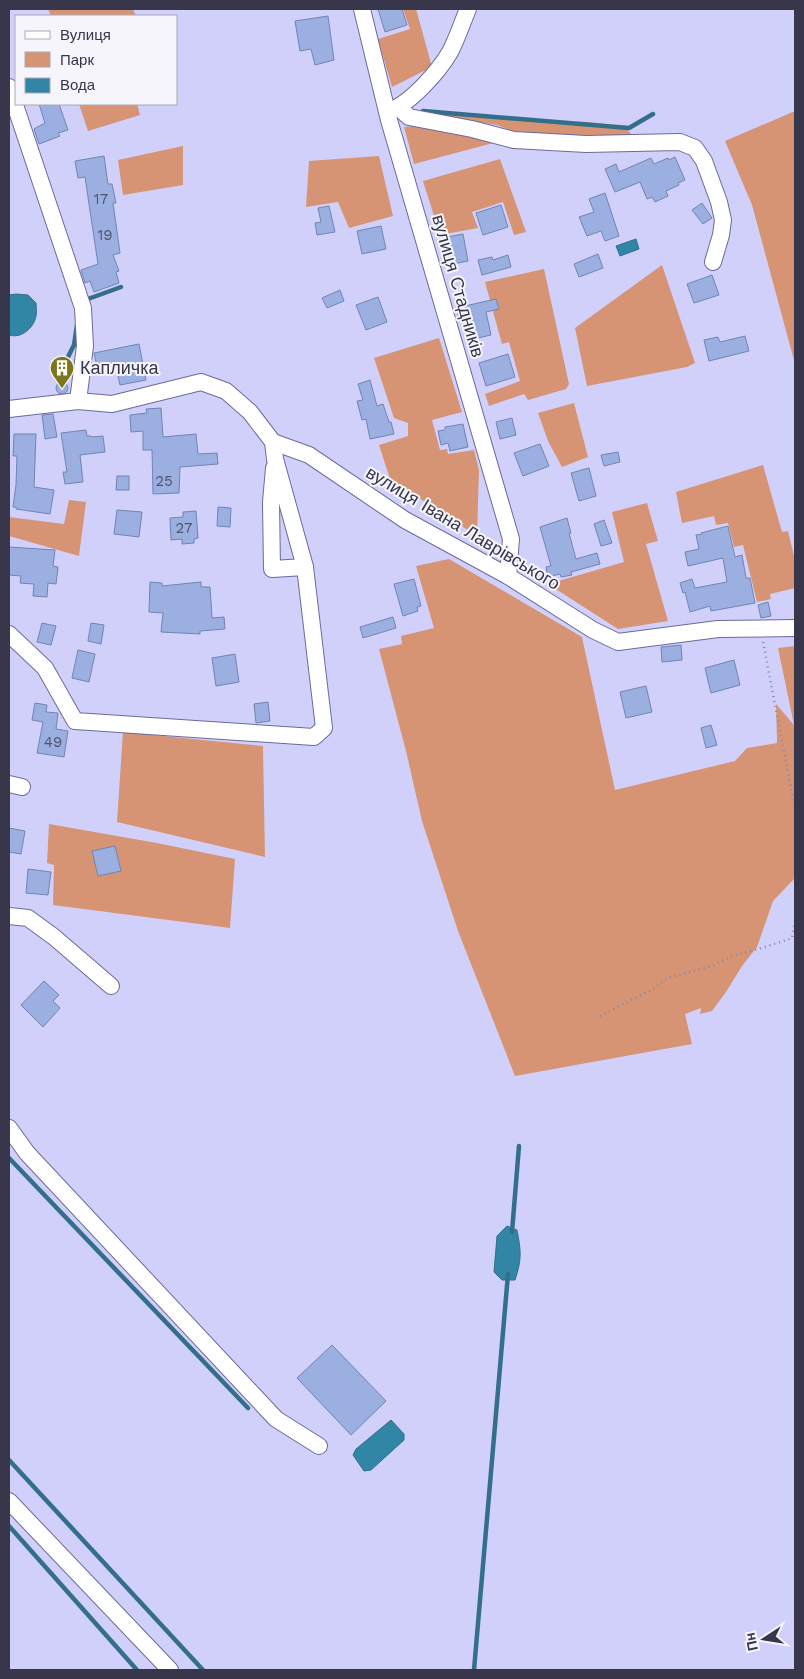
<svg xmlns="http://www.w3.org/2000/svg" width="804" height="1679" font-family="'Work Sans',sans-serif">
<rect width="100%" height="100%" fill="#d1d0fb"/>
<g fill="#d79474">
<path d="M48,9H133L136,16H51Z"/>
<path d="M403,9H416L432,67L392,87L378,39L410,29Z"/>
<path d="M79,104H137L140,115L88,131Z"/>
<path d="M795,111V364L752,205L725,141Z"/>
<path d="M426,113L576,122C593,121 608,126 624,126L631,134L618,140L512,131L497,125L478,122L439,124Z"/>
<path d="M415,126L465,133L497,142L414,164L404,127Z"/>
<path d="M183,146V185L123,195L118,160Z"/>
<path d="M379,156L393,216L349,228L338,202L306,207L309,161Z"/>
<path d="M500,159L526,232L514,235L503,202L472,212L478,228L440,235L423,181Z"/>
<path d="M662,265L695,363L687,367L587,386L575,328Z"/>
<path d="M544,269L569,384L566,389L528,400L524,394L489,406L485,394L520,381L509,342L502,344L485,282Z"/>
<path d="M439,338L462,412L432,420L440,450L447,449L448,454L474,450L479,470L477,536L390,479L379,445L408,436V423L394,418L374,358Z"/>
<path d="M574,403L588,457L562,467L548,441L538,413Z"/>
<path d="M763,465L782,532L788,531L795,560V588L770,594L771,599L757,602L743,545L734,547L728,523L716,525L714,516L682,523L676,492Z"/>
<path d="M69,500L86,502L79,556L9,536V517L64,524Z"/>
<path d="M647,503L658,541L646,544L668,621L618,629L548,584L624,562L612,512Z"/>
<path d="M449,559L582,637L615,790L735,761L747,748L777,743L776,704L794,725L778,648L795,646V889L794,879L773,901L757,947L742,966L726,992L712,1011L700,1014L701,1008L685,1014L692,1044L515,1076L458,931L422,821L406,751L379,649L402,644L401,636L434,628L416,566Z"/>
<path d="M123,732L263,746L265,857L117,822Z"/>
<path d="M49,824L157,843L235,859L230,928L53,905L54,865L47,863Z"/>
</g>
<g fill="#3186a5" stroke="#336e8a">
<path d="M636,239L639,249L620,256L616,246Z"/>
<path d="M16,294L28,295L36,303C36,307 37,312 36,316C34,328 21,339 9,335V295Z"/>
<path d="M507,1226L517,1230C521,1251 522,1259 515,1280H502L494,1272L497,1236Z"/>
<path d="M391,1420L404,1434V1440L371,1470L364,1471L353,1455L356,1449Z"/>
</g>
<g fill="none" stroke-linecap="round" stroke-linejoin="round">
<g stroke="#336e8a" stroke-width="4.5">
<path d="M423,111L629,128L653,114"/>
<path d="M88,299L121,287"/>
<path d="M66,361L74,345L77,325"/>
<path d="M9,1158L248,1408"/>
<path d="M512,1232L519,1146"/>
<path d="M9,1460L203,1670"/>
<path d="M9,1526L137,1670"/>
<path d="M474,1670L508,1274"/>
</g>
</g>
<g fill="#9bb0e0" stroke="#7084b3">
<path d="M378,9H402L407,25L385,32Z"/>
<path d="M328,16L334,60L315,65L311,49L300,51L295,21Z"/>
<path d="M39,104H59L68,130L58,133L60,136L39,144L34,129L45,123Z"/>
<path d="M104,156L108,184H112L116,203H113L120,253L113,255L119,271L116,272L119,283L94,292L90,281L85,283L81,270L98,264L85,177L78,178L75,161Z"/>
<path d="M675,157L685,180L678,183L679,185L666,191L668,196L655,202L652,197L647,199L640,182L615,192L605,169L616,164L619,172L651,158L654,164L668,158L669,160Z"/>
<path d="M605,193L619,236L605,241L601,231L587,236L579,217L594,212L589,199Z"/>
<path d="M702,203L712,218L703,224L692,210Z"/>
<path d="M501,205L508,227L483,235L476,213Z"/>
<path d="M329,206L335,232L317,235L315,223L321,222L318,208Z"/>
<path d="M381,226L386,249L362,254L357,231Z"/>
<path d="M463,234L468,261L448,265L442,238Z"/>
<path d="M598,254L603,268L579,277L574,264Z"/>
<path d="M508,255L511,267L482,275L478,260L492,257L493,260Z"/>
<path d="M712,275L719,295L694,303L687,284Z"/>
<path d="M340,290L344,301L327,308L322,298Z"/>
<path d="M378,297L387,322L366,330L356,305Z"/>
<path d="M496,299L499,309L486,312L491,335L474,339L469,316L459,319L456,308Z"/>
<path d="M745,336L749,351L709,361L704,340L718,337L720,342Z"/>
<path d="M139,344L146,380L120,385L115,362L97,367L94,353Z"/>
<path d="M508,354L515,377L486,386L479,363Z"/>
<path d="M370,380L377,406L383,404L389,422H391L394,434L370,439L366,419L362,420L357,401L363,400L358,384Z"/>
<circle cx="62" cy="388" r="6"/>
<path d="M161,408L163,437L196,434L198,454L217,453L218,464L180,467L179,493L153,494L152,450H143V431L131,432L130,415L147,413L146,409Z"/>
<path d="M53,414L57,437L45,439L42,415Z"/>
<path d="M512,418L516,435L500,439L496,422Z"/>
<path d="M463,424L468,447L450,451L448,443L441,445L438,431L445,430V427Z"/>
<path d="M86,430L87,436H91L92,437L103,436L105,452L80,455L83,482L65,484L63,472H67L61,433Z"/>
<path d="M14,434H36L34,487L54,490L50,514L16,509V507H13L16,485L17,456H13Z"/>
<path d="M540,444L549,466L523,476L514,453Z"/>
<path d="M618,452L620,462L604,466L601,455Z"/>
<path d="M589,468L596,496L579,501L571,473Z"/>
<path d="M117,476H129V490H116Z"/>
<path d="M218,507L231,508L230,527L217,526Z"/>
<path d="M117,510L142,512L139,537L114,534Z"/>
<path d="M196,511L198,538L194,539V543L182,544V539L171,540L170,518L183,517V512Z"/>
<path d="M567,518L571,533H569L576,559L597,553L600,564L571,572L572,575L561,577L560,574L548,577L546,567L551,566L540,527Z"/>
<path d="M604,520L612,543L601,546L594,524Z"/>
<path d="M728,526L735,557L742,555L746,578H750L755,603L711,611L710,606L690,612L685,592L683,593L680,583L692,579L695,588L727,582L723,558L688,566L685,552L699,549L696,535L702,534L701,533Z"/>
<path d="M9,547L55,550L53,566L58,567L56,584L48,583L47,597L33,596L34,584L20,583L21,576L9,575Z"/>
<path d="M414,579L421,606L417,607L418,611L403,616L394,584Z"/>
<path d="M150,582L162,583V586L201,582V587H210L212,618L224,617L225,629L200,631V634L161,632L163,613L149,612Z"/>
<path d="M768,602L771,616L761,618L758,605Z"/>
<path d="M393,617L396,628L363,638L360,627Z"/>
<path d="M42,623L56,626L51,645L37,642Z"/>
<path d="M91,623L104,625L101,644L88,641Z"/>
<path d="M681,645L682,660L662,662L661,647Z"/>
<path d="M78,650L95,654L89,682L72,678Z"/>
<path d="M235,654L239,682L216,686L212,658Z"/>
<path d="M734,660L740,685L711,693L705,668Z"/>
<path d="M646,686L652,712L626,718L620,692Z"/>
<path d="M268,702L270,721L256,723L254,704Z"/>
<path d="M35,703L47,705L46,712L58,713L56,729L68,731L64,757L37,753L43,722L32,720Z"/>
<path d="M711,725L717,745L706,748L701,728Z"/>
<path d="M9,828L25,831L21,854L9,852Z"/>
<path d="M115,846L121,871L98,876L92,851Z"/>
<path d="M28,869L51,872L48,895L26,893Z"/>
<path d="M44,981L59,995L53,1001L60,1008L43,1027L21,1005Z"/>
<path d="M332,1345L386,1401L351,1435L297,1378Z"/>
</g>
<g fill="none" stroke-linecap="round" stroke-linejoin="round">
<defs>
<g id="minor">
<path d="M362,9L389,120L511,539L508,576"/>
<path d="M9,87L83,308L85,346L78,401"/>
<path d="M399,108L409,117L472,129L514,140L586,144L680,142L695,148L704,161L719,202L723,220L721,235L713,262"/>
<path d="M389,111C410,104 439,71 450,52C457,39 462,23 468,9"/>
<path d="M9,409L78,401L112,404L201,382L226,391L250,412L273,442L309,455L405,520L508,576L593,630L618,642L718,629L795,628"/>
<path d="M274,468L271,502L272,569L305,567"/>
<path d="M9,634L45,668L75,721L314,737L324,728L305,567L275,459L273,442"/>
<path d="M9,784L22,787"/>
<path d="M9,916L28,918L54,937L111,986"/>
<path d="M9,1128L27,1153L276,1419L319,1446"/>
<path d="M9,1501L170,1670"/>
</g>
</defs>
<use href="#minor" stroke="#6c6a9a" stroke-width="18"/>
<g stroke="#8685a5" stroke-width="2.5" stroke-dasharray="1 4" stroke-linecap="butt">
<path d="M763,642L795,809"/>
<path d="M600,1016L653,989L668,978L712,966L732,956L765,947L792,938L795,921"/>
</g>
<use href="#minor" stroke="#fff" stroke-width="16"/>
</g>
<defs>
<symbol id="building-pin" viewBox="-11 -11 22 30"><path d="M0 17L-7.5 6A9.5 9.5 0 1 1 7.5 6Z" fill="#7c771c" stroke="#f5f5fb"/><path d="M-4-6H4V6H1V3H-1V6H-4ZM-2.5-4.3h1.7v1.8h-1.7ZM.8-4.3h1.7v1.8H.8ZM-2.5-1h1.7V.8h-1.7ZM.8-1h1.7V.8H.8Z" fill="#fff"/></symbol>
</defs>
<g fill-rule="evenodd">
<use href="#building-pin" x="48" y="354" width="28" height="38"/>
</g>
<g text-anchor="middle" stroke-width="4" stroke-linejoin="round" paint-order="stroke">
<g font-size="15" fill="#505470">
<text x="101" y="204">17</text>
<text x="105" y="240">19</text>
<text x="164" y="486">25</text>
<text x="184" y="533">27</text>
<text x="53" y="747">49</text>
</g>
<g font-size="18" fill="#37364b" stroke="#f5f5fb">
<text transform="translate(458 286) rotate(74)" y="6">вулиця Стадників</text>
<text transform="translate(463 528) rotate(31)" y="6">вулиця Івана Лаврівського</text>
</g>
<g font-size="18" fill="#37364b" stroke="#f5f5fb" text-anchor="start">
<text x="80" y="374">Капличка</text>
</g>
</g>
<rect width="804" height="1679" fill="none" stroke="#37364b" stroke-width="20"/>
<rect x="15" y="15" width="162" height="90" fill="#f5f5fb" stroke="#a9a9b5"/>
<rect x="25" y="31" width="25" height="8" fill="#ffffff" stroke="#a9a9b5"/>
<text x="60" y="40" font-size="15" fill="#37364b">Вулиця</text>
<rect x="25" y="52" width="25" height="15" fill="#d79474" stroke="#a9a9b5"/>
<text x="60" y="65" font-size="15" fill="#37364b">Парк</text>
<rect x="25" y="78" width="25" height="15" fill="#3186a5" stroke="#a9a9b5"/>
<text x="60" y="90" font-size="15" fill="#37364b">Вода</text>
<g transform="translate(764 1639) rotate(258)" stroke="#f5f5fb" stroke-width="4" paint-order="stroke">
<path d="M0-4L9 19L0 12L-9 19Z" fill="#37364b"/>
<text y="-8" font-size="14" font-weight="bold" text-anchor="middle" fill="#37364b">Пн</text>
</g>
</svg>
